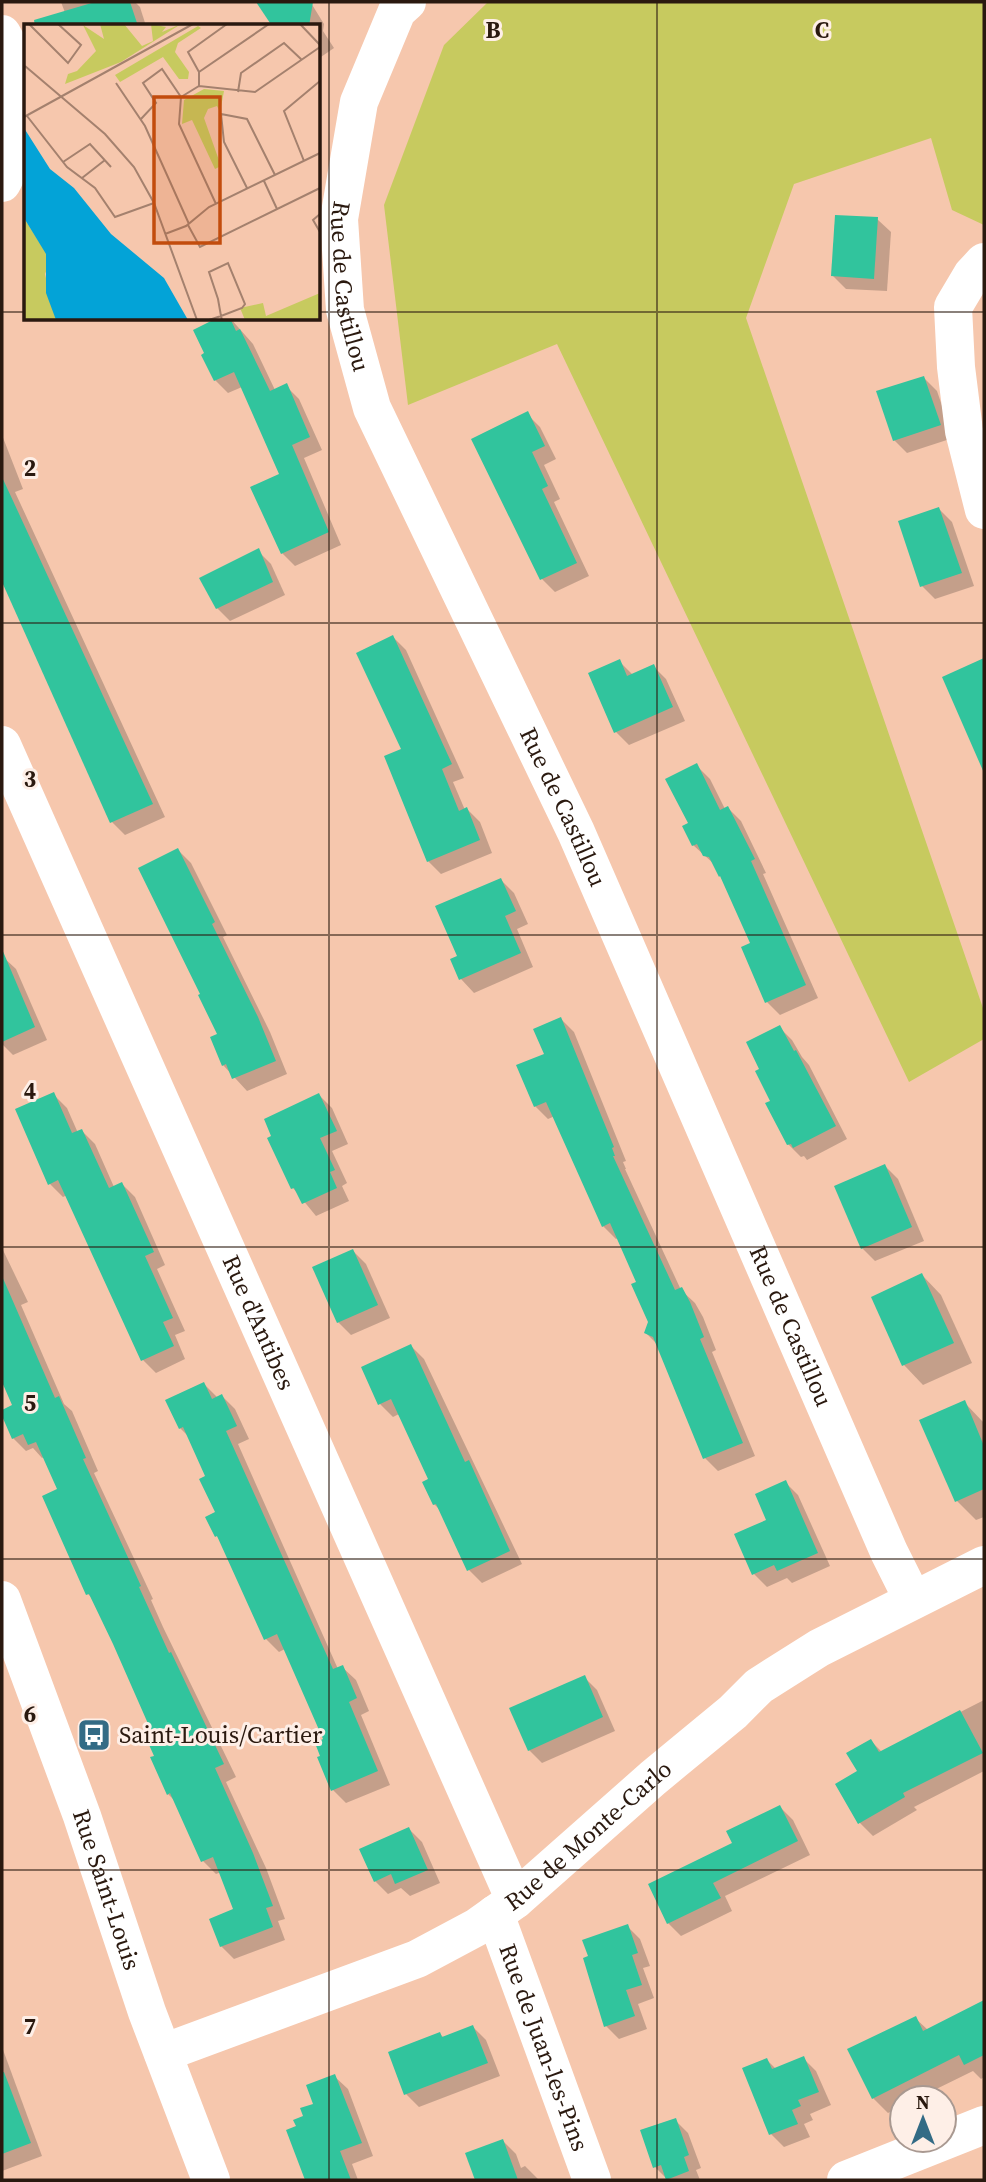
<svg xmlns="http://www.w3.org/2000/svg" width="986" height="2182" font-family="'Source Serif 4',serif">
<rect width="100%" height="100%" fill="#f6c7ad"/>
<path fill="#c7ca5f" d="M488,2H984V225L952,210L931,138L794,184L746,318L984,1011V1039L909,1082L557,344L408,405L384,205L444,45Z"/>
<g fill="#0003">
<path d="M61,2H135L140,7L146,26H70Z"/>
<path d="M258,2H313L311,3L324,24L323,31L334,48L318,59V26H274Z"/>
<path d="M877,219L891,232L887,291L846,289L833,276Z"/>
<path d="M221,318H230L253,344L275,390L286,386L299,399L322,450L304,458L341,545L295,566L282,553L281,474L242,387L228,393L215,380Z"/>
<path d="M924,378L937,391L953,438L907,453L894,440Z"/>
<path d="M527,414L540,427L556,459L544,465L560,499L554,502L589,576L555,592L542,579Z"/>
<path d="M2,435L23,489L15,492L165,817L125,835L112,822L2,580Z"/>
<path d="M939,509L952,522L974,586L935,599L922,586Z"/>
<path d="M258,551L271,564L285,595L230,621L217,608Z"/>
<path d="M393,637L406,650L464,778L453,782L465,810L467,809L480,822L492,853L441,874L428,861L404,750Z"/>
<path d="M619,661L633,675L653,666L666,679L685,721L629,745L616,732Z"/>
<path d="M697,766L710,779L725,809L728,808L741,821L766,873L763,874L818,998L780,1015L767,1002L753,944L724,880L714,864L693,845L684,827L690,824Z"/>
<path d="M178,850L191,863L227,935L223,937L270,1032L287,1074L247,1091L223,1065L220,1035L203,994Z"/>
<path d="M501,880L514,893L528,924L517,929L533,967L474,993L461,979L452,960L459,957Z"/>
<path d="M2,956L16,969L47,1040L13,1055L2,1044Z"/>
<path d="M561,1019L574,1032L626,1161L623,1162L626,1169H625L681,1290L695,1303L703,1317L716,1350L712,1352L755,1456L718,1471L705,1458L658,1345L646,1333L649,1322L638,1283L618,1238L616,1239L603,1226L555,1116L548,1119L535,1106L546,1055Z"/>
<path d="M779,1027L792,1040L802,1057L809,1065L847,1139L807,1160L804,1156L801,1157L788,1144L762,1070Z"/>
<path d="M54,1095L67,1108L78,1133L82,1131L95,1144L114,1187L122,1184L135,1197L165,1265L157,1269L185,1331L175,1335L185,1359L156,1373L143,1360L67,1195L63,1197L50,1184Z"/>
<path d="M319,1095L332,1108L348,1144L332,1151L347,1183L342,1186L349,1201L316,1216L293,1188Z"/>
<path d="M885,1166L898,1179L924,1241L875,1261L862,1248Z"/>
<path d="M2,1248L28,1302L21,1305L64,1404L72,1411L98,1471L94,1473L153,1599L151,1600L163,1627L236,1777L226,1782L266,1868L285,1919L278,1921L285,1940L234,1959L221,1946L236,1910L221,1872L216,1874L203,1861L175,1801L168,1794L156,1757L155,1736L95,1601L88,1594L59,1490L44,1457L42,1458L33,1448L26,1451L13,1438L2,1412L14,1406L2,1378Z"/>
<path d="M353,1251L366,1264L390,1318L351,1335L338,1322Z"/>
<path d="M922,1275L941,1295L972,1363L923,1385L904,1365L873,1298Z"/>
<path d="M411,1346L424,1359L522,1564L482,1583L469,1570L442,1512L434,1504L430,1480L399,1414L393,1417L380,1404Z"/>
<path d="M204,1384L218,1398L222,1396L235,1409L249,1439L238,1444L338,1669L342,1667L356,1680L369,1711L361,1715L390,1785L346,1803L333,1790L322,1757L325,1740L285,1649L279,1652L266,1639L220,1540L217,1536V1513L208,1477L190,1438L180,1428Z"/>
<path d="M964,1402L984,1423V1517L976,1520L957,1501Z"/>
<path d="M785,1482L798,1495L830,1566L792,1583L787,1578L767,1587L754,1574L769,1521Z"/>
<path d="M584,1677L597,1690L615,1731L542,1763L529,1750Z"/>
<path d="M984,1700V1771L914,1807L917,1810L873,1836L860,1823V1772L871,1741L882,1752Z"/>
<path d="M780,1807L793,1820L810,1855L725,1896L732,1911L681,1936L668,1923L734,1844Z"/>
<path d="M409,1829L422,1842L440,1883L410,1896L401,1888L388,1894L375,1881Z"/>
<path d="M627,1926L640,1939L650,1966L643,1968L654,1998L638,2004L647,2029L619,2039L606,2026L585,1959Z"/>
<path d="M984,2002V2077L981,2079L973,2071L918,2098H902V2106L888,2113L873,2098L915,2018L928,2030Z"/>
<path d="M473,2027L486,2040L500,2076L419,2107L406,2094L440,2034L444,2038Z"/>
<path d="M2,2047L42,2156L2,2171Z"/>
<path d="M803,2058L816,2071L831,2105L810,2114L813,2120L804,2124L810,2137L784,2147L771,2134L744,2069L767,2060L776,2069Z"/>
<path d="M334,2076L348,2089L373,2156L352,2164L358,2180H307L288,2131L298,2127Z"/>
<path d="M675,2120L688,2133L701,2168L696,2170L700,2180H668L655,2167Z"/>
<path d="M503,2141L516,2154L521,2168L525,2166L539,2180H477L467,2154Z"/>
</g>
<g fill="#31c49d">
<path d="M95,2H130L138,26H35L34,20Z"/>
<path d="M256,2H313L309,26H272Z"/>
<path d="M835,215L878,217L874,279L831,276Z"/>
<path d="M217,318H230L236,331L240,329L270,391L287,383L310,437L292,445L329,532L281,554L250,487L279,474L234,372L214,381L201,355L204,353L193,330Z"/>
<path d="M924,376L941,425L893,441L876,391Z"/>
<path d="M528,411L545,446L532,452L548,486L542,489L577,563L540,580L471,439Z"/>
<path d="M2,477L153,804L110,823L2,582Z"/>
<path d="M939,507L962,573L920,587L898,521Z"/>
<path d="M259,548L273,582L216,609L199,578Z"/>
<path d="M393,635L452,764L442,769L459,811L467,807L480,840L427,862L384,756L401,749L356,653Z"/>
<path d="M984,658V773L942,677Z"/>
<path d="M620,659L627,676L654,664L673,707L614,733L588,673Z"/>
<path d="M697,763L720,810L728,806L755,859L751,861L806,985L765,1003L741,947L750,943L720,876L719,877L709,857L703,856L697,844L692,846L682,826L688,823L665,779Z"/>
<path d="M178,848L215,922L212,924L258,1017L276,1061L232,1079L226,1064L222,1066L210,1037L217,1034L198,995L200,994L138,868Z"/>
<path d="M501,878L516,911L505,916L521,953L459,980L450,959L457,956L435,906Z"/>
<path d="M2,949L35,1027L2,1042Z"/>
<path d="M561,1017L614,1147L612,1148L615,1156H613L675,1290L682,1287L690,1302L704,1337L700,1339L743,1443L703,1459L653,1337L644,1333L648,1322L631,1284L636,1282L610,1223L602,1227L546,1102L534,1107L516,1065L544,1054L533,1029Z"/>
<path d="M780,1025L794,1051L796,1050L836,1126L793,1148L791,1144L787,1145L765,1103L770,1101L755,1071L759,1069L746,1042Z"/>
<path d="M54,1092L72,1133L82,1129L109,1188L122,1182L154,1252L145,1256L173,1318L163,1322L174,1346L141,1361L58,1180L48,1185L15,1109Z"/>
<path d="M319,1093L337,1131L320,1138L335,1170L330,1172L337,1188L302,1204L294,1188L291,1189L267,1138L271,1136L264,1119Z"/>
<path d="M885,1164L912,1227L861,1249L834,1186Z"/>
<path d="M353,1249L378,1305L337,1323L312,1267Z"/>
<path d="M922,1273L954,1343L902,1366L871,1297Z"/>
<path d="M2,1276L55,1398L59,1396L86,1458L83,1459L141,1586L139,1587L169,1653L171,1652L224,1764L215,1768L253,1853L273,1906L266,1908L273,1927L220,1947L209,1919L233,1909L213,1857L201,1862L170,1793L167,1795L150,1757L154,1756L146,1738L153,1735L113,1644L89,1594L86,1595L42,1496L57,1489L36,1442L28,1445L23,1434L12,1439L2,1416V1410L12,1405L2,1382Z"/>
<path d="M411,1344L465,1462L469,1460L510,1551L467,1571L436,1504L433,1505L422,1482L428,1479L391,1399L378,1405L361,1367Z"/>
<path d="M204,1382L212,1399L222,1394L237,1426L226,1431L333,1669L343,1665L357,1698L349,1702L378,1771L331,1791L317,1757L320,1756L315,1743L323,1739L277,1634L264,1640L217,1536L215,1537L205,1517L215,1512L199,1479L205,1476L183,1427L179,1429L165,1400Z"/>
<path d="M965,1400L984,1446V1489L955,1502L919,1420Z"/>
<path d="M786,1480L818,1553L777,1571L774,1565L752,1575L734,1534L766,1520L755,1494Z"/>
<path d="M585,1675L603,1717L528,1751L509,1708Z"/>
<path d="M960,1710L983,1753L903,1793L905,1797L858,1824L835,1784L857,1771L846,1753L871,1739L879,1752Z"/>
<path d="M780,1805L798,1841L713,1883L721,1898L667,1924L648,1884L732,1843L726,1831Z"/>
<path d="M409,1827L428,1870L395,1884L391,1874L374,1882L359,1849Z"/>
<path d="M628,1924L638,1953L632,1955L642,1985L626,1990L635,2016L604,2027L583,1958L588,1956L582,1940Z"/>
<path d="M984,2000V2055L964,2065L959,2055L872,2099L847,2049L916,2016L923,2031Z"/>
<path d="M473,2025L488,2063L404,2095L388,2052L440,2032L442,2037Z"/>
<path d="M804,2056L819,2092L798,2100L801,2106L792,2110L798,2124L769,2135L742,2068L767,2058L772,2069Z"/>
<path d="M2,2072H4L31,2143L2,2154Z"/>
<path d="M335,2074L362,2143L340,2151L351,2180H305L286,2130L296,2126L293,2120L303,2116L300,2108L313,2104L306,2085Z"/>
<path d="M676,2118L689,2155L684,2157L689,2171L666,2180L661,2165L653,2168L640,2130Z"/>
<path d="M503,2139L518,2180H475L465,2153Z"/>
</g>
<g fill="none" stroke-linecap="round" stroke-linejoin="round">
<g stroke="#fff" stroke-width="38">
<path id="s1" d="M407,2L397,11L359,102L339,219L345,310L372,408L576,832L889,1552L913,1600"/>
<path d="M2,34C25,73 21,98 13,140C10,155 9,171 2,183"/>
<path d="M984,262L972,275L953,307L956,367L964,431L984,510"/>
<path id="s2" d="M2,745L515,1900"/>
<path id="s3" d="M495,1914L592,2180"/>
<path id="s4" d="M163,2053L417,1959L477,1927L515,1900L653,1778L733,1712L759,1686L819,1648L984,1565"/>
<path d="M846,2180L984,2125"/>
</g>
<path stroke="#fff" stroke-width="38" id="s5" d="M2,1600L82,1816L147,2012L211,2180"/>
</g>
<path fill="none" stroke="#2a190f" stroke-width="2" stroke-opacity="0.55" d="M329,2V2180M657,2V2180M2,312H26M318,312H984M2,623H984M2,935H984M2,1247H984M2,1559H984M2,1870H984"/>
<defs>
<symbol id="bus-square" viewBox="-11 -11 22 22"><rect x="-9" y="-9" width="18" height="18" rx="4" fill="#336b85" stroke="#feefe7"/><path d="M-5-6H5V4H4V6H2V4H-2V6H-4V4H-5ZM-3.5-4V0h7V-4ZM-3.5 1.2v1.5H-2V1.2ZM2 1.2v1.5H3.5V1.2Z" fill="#fff"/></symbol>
</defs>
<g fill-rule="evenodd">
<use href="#bus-square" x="75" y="1716" width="38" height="38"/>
</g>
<g text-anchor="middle" stroke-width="6" stroke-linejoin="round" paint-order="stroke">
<g font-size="24" fill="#2a190f" stroke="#feefe7">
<text dy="8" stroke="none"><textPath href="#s1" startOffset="299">Rue de Castillou</textPath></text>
<text dy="8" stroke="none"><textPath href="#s1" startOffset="866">Rue de Castillou</textPath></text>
<text dy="8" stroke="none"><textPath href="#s2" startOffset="632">Rue d'Antibes</textPath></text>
<text dy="8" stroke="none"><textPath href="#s1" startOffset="1433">Rue de Castillou</textPath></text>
<text dy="8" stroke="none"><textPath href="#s4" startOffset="483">Rue de Monte-Carlo</textPath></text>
<text dy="8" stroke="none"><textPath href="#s5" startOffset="308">Rue Saint-Louis</textPath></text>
<text dy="8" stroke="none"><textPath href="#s3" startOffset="142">Rue de Juan-les-Pins</textPath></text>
</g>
<g font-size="24" fill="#2a190f" stroke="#feefe7" text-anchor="start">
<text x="119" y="1743">Saint-Louis/Cartier</text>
</g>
</g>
<g transform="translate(24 24)">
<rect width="296" height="296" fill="#f6c7ad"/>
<path d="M76,0H100L118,22L129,17L127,0L142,3L138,8L157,0L97,38L41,60L44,50L53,47L72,27L59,1L80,15ZM174,2L177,4L154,19L151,28L165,48L164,55H155L139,33L96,58L91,51ZM180,65L200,67L196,88L193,82L184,85L180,94L197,142L191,145L168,96L158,100L160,76ZM0,194L22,229L25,240L21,250L32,296H0ZM296,269V296H221L216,284L239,279L242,292Z" fill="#c7ca5f"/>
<path d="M0,104L26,145L50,164L87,210L140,254L164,296H32L22,269V230L0,194Z" fill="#03a3d7"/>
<path fill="none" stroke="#a4816e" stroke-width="2" d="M5,0L44,39L57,21L34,0M276,0L296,21M1,42L81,110L110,143L130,179L173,296M175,48L164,28L203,0M92,59L121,102L165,200M175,62V48L245,0M214,68L217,49L260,19L278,36M3,92L43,143L71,164L91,193L130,179M0,93L169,0M117,95L132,79L119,59L138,45L157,73M280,137L260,87L296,57M39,138L66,120L87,143M58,154L81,136M240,157L253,185M223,164L200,118L197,90L223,95L251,151M192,180L155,100L157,73L175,62L231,68L296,23M296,190L289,196L296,208M164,201L176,223L296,164M141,210L162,202L185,183L296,129M185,296L197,292L218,284L221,280L204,239L185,248L194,275L197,292L198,296"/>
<path fill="#c24c0d" fill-opacity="0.15" stroke="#c24c0d" stroke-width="3.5" d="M130,73H196V219H130Z"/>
<rect width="296" height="296" fill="none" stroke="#2a190f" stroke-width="3.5"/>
</g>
<g font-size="23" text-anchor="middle" font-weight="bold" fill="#2a190f" stroke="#feefe7" stroke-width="6" stroke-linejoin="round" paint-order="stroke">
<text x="493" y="38">B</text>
<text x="822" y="38">C</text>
<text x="30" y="476">2</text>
<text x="30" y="787">3</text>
<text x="30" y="1099">4</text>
<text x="30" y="1411">5</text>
<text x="30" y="1722">6</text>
<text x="30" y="2034">7</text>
</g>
<rect width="986" height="2182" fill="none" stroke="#2a190f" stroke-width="7"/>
<g transform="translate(923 2119)"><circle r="33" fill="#feefe7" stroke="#a99991" stroke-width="2"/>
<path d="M0-5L12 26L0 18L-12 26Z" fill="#336b85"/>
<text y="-10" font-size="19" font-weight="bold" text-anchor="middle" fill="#2a190f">N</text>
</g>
</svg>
